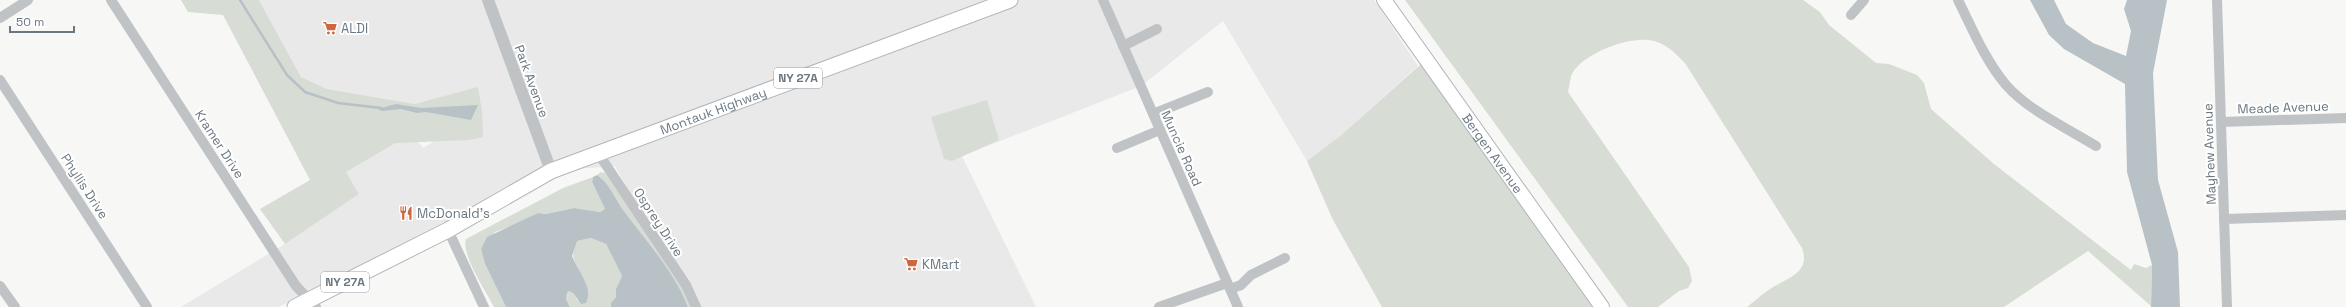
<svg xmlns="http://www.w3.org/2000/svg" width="2346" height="307" font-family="'Space Grotesk',sans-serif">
<rect width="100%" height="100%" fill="#f7f8f5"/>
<path fill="#e8e9e8" d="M259,0H1374L1418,66L1340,136L1307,161L1223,21L1141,86L962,156L1036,307H692L615,166L551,171L513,187L279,307H181L285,244L359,194L346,172L412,134L423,148L468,121L476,105L479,89L415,104L327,89L301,77Z"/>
<g fill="#d7dcd5">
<path d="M181,0H259L301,77L327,89L415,104L478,87L482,112L483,137L469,140L396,143L346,172L359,194L285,244L260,209L310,180L223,15L188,12Z"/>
<path d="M1405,0H1803L1820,12L1829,25L1876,63L1889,64L1917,75L1924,83L1931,109L1994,164L2131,270L2134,264L2146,268L2152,265L2151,306L2088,251L2004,307H1747C1755,301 1762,294 1770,289C1787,278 1811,273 1802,248L1685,63C1675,53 1665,42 1649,40C1627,37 1580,54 1571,76C1570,81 1569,87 1568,92L1689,267L1692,281L1688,288L1679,291L1658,307H1628Z"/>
<path d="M1428,58L1602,307H1382L1333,220L1307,161L1340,136Z"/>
<path d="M987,100L999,140L952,161L944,159L931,117Z"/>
<path d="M601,172L605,173L685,288L694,307H688C674,270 644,239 621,207C614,196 609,183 597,175Z"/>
<path d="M593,177L592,182L605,209L600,212L574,208L546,214L538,213L514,225L495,232L481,249L485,264L506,307H494C486,291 461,255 466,239L563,188Z"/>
<path d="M591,238L606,244L622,276L616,289V297L611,303V307H570L566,299L567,293L569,291L574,294L578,301L586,283C577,268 568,258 577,241Z"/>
</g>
<g fill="#b8c1c6">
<path d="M2030,0H2054L2066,24L2093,43L2126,56L2131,31L2124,9L2127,0H2167L2153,73L2158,180L2178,252L2180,307H2151L2152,265L2127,172L2125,84L2064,49L2049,35Z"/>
<path d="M396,104L421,108L478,105L471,120L426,112L417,113L401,109L382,111L378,109Z"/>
<path d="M597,175C609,183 614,196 621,207C644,239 674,270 688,307H611V303L616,297V289L622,276L606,244L591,238L577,241L572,256C577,271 594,286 586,303L581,304L574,294L569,291L567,293L566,299L570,307H506L485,264L481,249L487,237L538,213L546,214L574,208L600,212L605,209L592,182L593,177Z"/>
</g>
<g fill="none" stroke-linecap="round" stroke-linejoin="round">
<path stroke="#b8c1c6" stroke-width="2.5" d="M240,0L287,75L305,92L338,103L381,108"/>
<defs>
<g id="secondary">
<path id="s1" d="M1384,0L1602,307"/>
</g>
<g id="primary">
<path id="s2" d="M295,307L448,230L551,171L1010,0"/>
</g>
</defs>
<use href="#secondary" stroke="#b2b6ba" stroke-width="16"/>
<use href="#primary" stroke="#b3b7ba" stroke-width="17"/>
<g stroke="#bfc3c6" stroke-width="10">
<path d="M111,0L296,286L316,307"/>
<path d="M1103,0L1238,307"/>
<path d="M1958,0C1972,28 1985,60 2006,85C2029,111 2067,128 2096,146"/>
<path d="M2217,0L2227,307"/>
<path d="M1851,15L1864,0"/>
<path d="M0,18L28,0"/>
<path d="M1123,46L1157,29"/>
<path d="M0,80L147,307"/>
<path d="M1153,114L1208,92"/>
<path d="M2221,122L2346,118"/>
<path d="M1117,148L1160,130"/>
<path d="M598,153L686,285L696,307"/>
<path d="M2224,219L2346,215"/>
<path d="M448,230L484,307"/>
<path d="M0,286L15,307"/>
<path d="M1230,289L1241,285L1251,275L1285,258"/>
<path d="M1159,307L1227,283"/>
</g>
<path stroke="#bfc3c6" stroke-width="12" d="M488,0L551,171"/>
<use href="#secondary" stroke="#fff" stroke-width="14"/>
<use href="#primary" stroke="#fff" stroke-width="15"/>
</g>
<defs>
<symbol id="supermarket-bare" viewBox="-9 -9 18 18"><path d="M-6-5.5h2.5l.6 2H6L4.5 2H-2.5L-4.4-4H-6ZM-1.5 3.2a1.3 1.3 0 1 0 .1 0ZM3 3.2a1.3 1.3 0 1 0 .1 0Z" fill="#ce663f" stroke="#fff" stroke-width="2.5" paint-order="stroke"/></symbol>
<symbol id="restaurant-bare" viewBox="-9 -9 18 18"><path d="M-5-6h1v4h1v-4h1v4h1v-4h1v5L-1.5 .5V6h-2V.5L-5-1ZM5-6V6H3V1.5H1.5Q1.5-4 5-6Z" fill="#ce663f" stroke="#fff" stroke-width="2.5" paint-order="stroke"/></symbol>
</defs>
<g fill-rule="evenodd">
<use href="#supermarket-bare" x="320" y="18" width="20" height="20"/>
<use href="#restaurant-bare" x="396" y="203" width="20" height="20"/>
<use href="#supermarket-bare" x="901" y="254" width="20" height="20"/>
</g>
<g text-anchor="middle" stroke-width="4" stroke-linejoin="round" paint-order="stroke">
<g fill="#fff" stroke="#97a0a8" stroke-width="1">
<rect x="774" y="68" width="48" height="20" rx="3"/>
<rect x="321" y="272" width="48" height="20" rx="3"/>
</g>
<g font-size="12" font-weight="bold" fill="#6a7782">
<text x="798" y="82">NY 27A</text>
<text x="345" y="286">NY 27A</text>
</g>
<g font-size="13" fill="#6a7782" stroke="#fff" text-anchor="start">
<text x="341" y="33">ALDI</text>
<text x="417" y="218">McDonald's</text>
<text x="922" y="269">KMart</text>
</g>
<g font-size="13" fill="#6a7782" stroke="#fff">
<text transform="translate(532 81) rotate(70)" y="5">Park Avenue</text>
<text transform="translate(2283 107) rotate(-2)" y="5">Meade Avenue</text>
<text dy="5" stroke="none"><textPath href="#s2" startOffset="463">Montauk Highway</textPath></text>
<text transform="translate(220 144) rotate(57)" y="5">Kramer Drive</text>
<text transform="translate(1182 148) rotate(66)" y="5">Muncie Road</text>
<text dy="5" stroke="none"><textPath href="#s1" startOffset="188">Bergen Avenue</textPath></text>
<text transform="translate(2209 154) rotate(-92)" y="5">Mayhew Avenue</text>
<text transform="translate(85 186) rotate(57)" y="5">Phyllis Drive</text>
<text transform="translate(659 222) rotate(57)" y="5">Osprey Drive</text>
</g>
</g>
<path d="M10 26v6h64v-6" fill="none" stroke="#6a7782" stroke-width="2"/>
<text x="16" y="26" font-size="12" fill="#6a7782" stroke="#ffffff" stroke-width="3" paint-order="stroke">50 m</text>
</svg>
